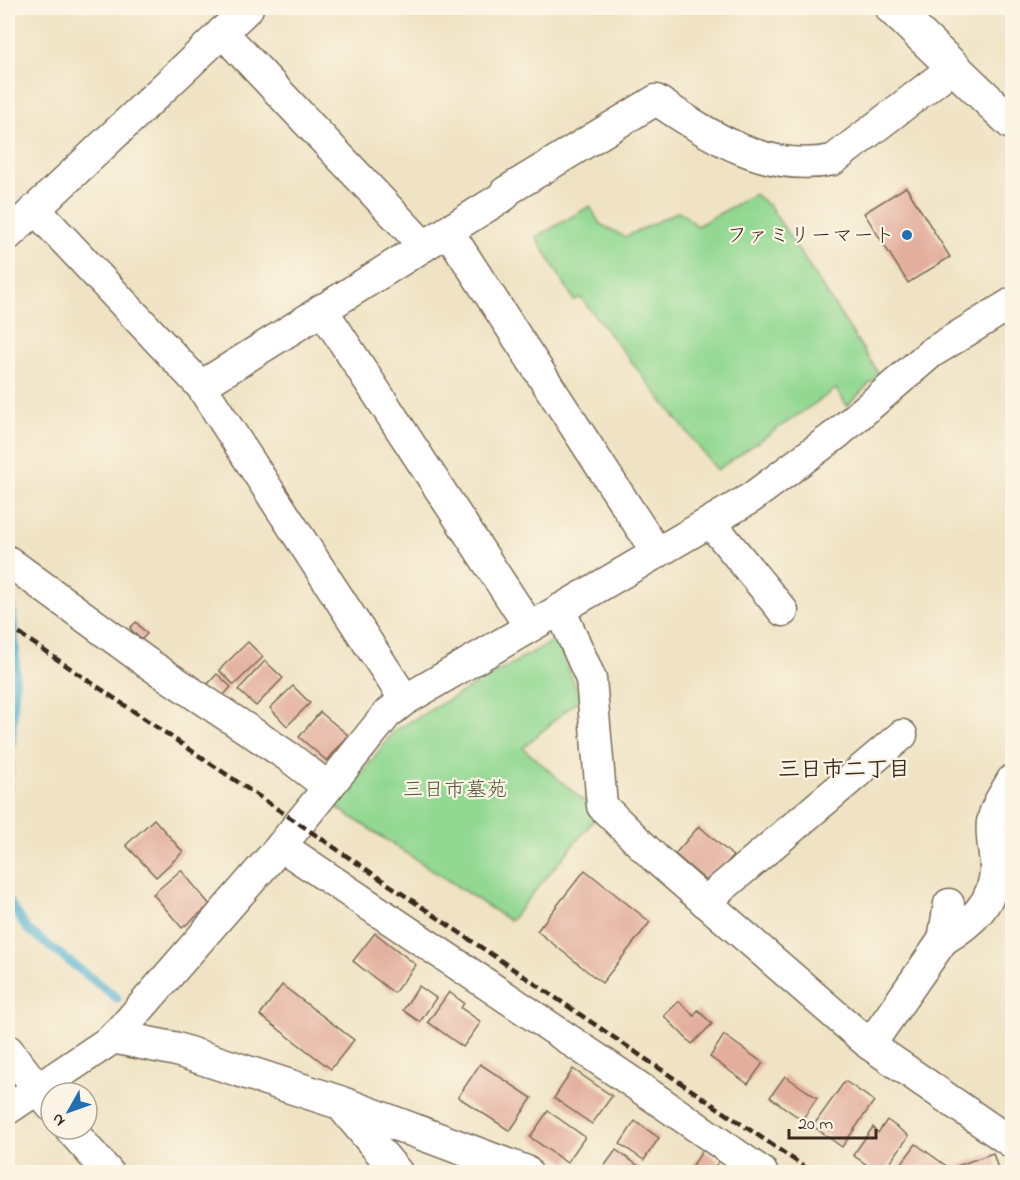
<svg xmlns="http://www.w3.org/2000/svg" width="1020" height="1180" font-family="'Indie Flower','Klee One',sans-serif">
<rect width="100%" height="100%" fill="#fcf5e5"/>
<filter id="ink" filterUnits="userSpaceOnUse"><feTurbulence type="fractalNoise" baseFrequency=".0167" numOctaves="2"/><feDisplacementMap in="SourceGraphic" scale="12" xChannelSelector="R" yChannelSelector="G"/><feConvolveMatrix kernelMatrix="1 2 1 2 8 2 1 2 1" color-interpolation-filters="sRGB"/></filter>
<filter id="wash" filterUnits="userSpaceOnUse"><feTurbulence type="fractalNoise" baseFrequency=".008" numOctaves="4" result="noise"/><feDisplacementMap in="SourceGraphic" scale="24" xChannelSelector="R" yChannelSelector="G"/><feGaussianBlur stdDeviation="1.35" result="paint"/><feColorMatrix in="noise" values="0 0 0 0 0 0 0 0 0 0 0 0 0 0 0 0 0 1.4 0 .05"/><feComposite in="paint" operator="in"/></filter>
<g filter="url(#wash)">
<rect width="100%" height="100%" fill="#f0e3c4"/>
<g fill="#92d892" stroke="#668158" stroke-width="1.5">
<path d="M755,194L771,208L879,374L847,406L836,389L717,470L581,298L574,300L536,237L590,206L600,224L625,237L679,211L697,226Z"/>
<path d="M556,639L580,698L523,748L599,814L510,921L336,807L395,730Z"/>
</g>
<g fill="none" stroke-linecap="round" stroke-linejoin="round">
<g stroke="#55b3d3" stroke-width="9">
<path d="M8,589C22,654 12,721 8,787"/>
<path d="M8,900L27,929L117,998"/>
</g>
</g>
<g id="blocks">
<g fill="#e3ae9d">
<path d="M906,187L950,257L908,283L864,213Z"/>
<path d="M136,622L147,634L141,640L130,628Z"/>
<path d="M248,642L263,657L234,685L219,670Z"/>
<path d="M265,661L283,678L256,706L238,690Z"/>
<path d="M217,674L231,687L221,698L207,685Z"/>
<path d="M293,686L310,703L287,726L270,708Z"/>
<path d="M320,712L348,735L327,761L299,737Z"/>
<path d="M154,819L183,852L156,877L126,845Z"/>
<path d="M699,826L733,856L709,883L675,854Z"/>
<path d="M181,870L210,905L182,928L153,894Z"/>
<path d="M585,870L650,922L602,983L537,931Z"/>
<path d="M375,933L416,965L394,993L353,961Z"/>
<path d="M282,985L354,1040L331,1069L260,1015Z"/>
<path d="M419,986L436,998L420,1022L403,1010Z"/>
<path d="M449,992L464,1003L461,1008L481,1022L463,1047L428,1022Z"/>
<path d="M679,1001L694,1016L698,1010L712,1024L692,1044L664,1016Z"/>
<path d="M724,1035L763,1063L748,1084L710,1057Z"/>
<path d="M480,1064L532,1098L510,1131L458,1097Z"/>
<path d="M573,1069L612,1096L592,1124L554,1098Z"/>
<path d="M785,1076L817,1098L802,1120L770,1097Z"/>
<path d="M845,1081L874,1101L842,1147L813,1126Z"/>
<path d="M548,1111L585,1137L567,1163L530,1137Z"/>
<path d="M887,1120L909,1136L883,1172H877L853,1155L873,1127L878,1133Z"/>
<path d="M635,1121L659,1138L644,1160L620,1144Z"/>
<path d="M916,1144L949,1168L946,1172H895Z"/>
<path d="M616,1150L640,1167L637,1172H600Z"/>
<path d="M703,1150L719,1161L711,1172H698L691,1168Z"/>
<path d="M993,1153L999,1172H955L954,1167Z"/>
</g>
</g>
</g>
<g filter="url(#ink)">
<use href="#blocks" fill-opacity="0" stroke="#7a6b58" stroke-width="1.5"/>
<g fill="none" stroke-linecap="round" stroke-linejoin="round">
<defs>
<g id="minor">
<path d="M222,32L424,246"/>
<path d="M35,209L201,386L405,700"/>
<path d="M448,231L504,196L505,192L656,100C709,135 766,174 833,160L955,66"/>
<path d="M8,235L248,8"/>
<path d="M322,309L529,626"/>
<path d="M201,386L448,231L657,553"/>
<path d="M711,523L783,611"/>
<path d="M8,561L146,662L289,757L328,787"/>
<path d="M560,609L591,679L602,806L656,859L870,1045L1012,1143"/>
<path d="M281,846L626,1078L762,1172"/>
<path d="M705,902L902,735"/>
<path d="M943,940C970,924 995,903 995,868C995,853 990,837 992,822C995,806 1004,794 1012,780"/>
<path d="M870,1045L943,940L949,904"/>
<path d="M8,1050L51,1106"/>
<path d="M338,1102L397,1172"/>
<path d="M8,1109L115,1037L281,846L387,714L405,700L751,498L837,434L931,353L1012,303"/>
<path d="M70,1129L108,1172"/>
</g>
<g id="tertiary">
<path d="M892,8L1012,123"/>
<path d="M115,1037L175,1049L338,1102L525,1172"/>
</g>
</defs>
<use href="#minor" stroke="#7a6b58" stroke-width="33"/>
<use href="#tertiary" stroke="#7a6b58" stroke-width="36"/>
<use href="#minor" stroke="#fff" stroke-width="30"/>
<use href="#tertiary" stroke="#fff" stroke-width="33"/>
<path stroke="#3b2a1e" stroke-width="4.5" stroke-dasharray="9 4.5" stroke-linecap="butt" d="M8,626L812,1172"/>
</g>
</g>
<circle fill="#1f6fb2" stroke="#fcf5e5" stroke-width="2" cx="907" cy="235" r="6"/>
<g text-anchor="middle" stroke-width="4.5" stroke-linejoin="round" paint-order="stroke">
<g font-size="21" fill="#3b2a1e" stroke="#fcf5e5" text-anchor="end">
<text x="895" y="242">ファミリーマート</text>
</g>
<g font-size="21" fill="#51563b" stroke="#fcf5e5">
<text x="455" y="796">三日市墓苑</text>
</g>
<g font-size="22" font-weight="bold" fill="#3b2a1e" stroke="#fcf5e5">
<text x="844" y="776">三日市二丁目</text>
</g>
</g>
<rect width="1020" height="1180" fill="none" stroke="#fcf5e5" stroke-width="30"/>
<g transform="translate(69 1111) rotate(230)"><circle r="28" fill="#fcf5e5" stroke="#afa495" stroke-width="1.5"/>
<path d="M0-4.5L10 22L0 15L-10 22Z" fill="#1f6fb2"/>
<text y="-9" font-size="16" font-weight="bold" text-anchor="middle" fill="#3b2a1e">N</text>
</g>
<path d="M789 1129v9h87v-9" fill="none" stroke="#3b2a1e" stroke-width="3"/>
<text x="798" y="1129" font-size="18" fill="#3b2a1e" stroke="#fcf5e5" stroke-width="4.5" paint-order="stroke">20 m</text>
</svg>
